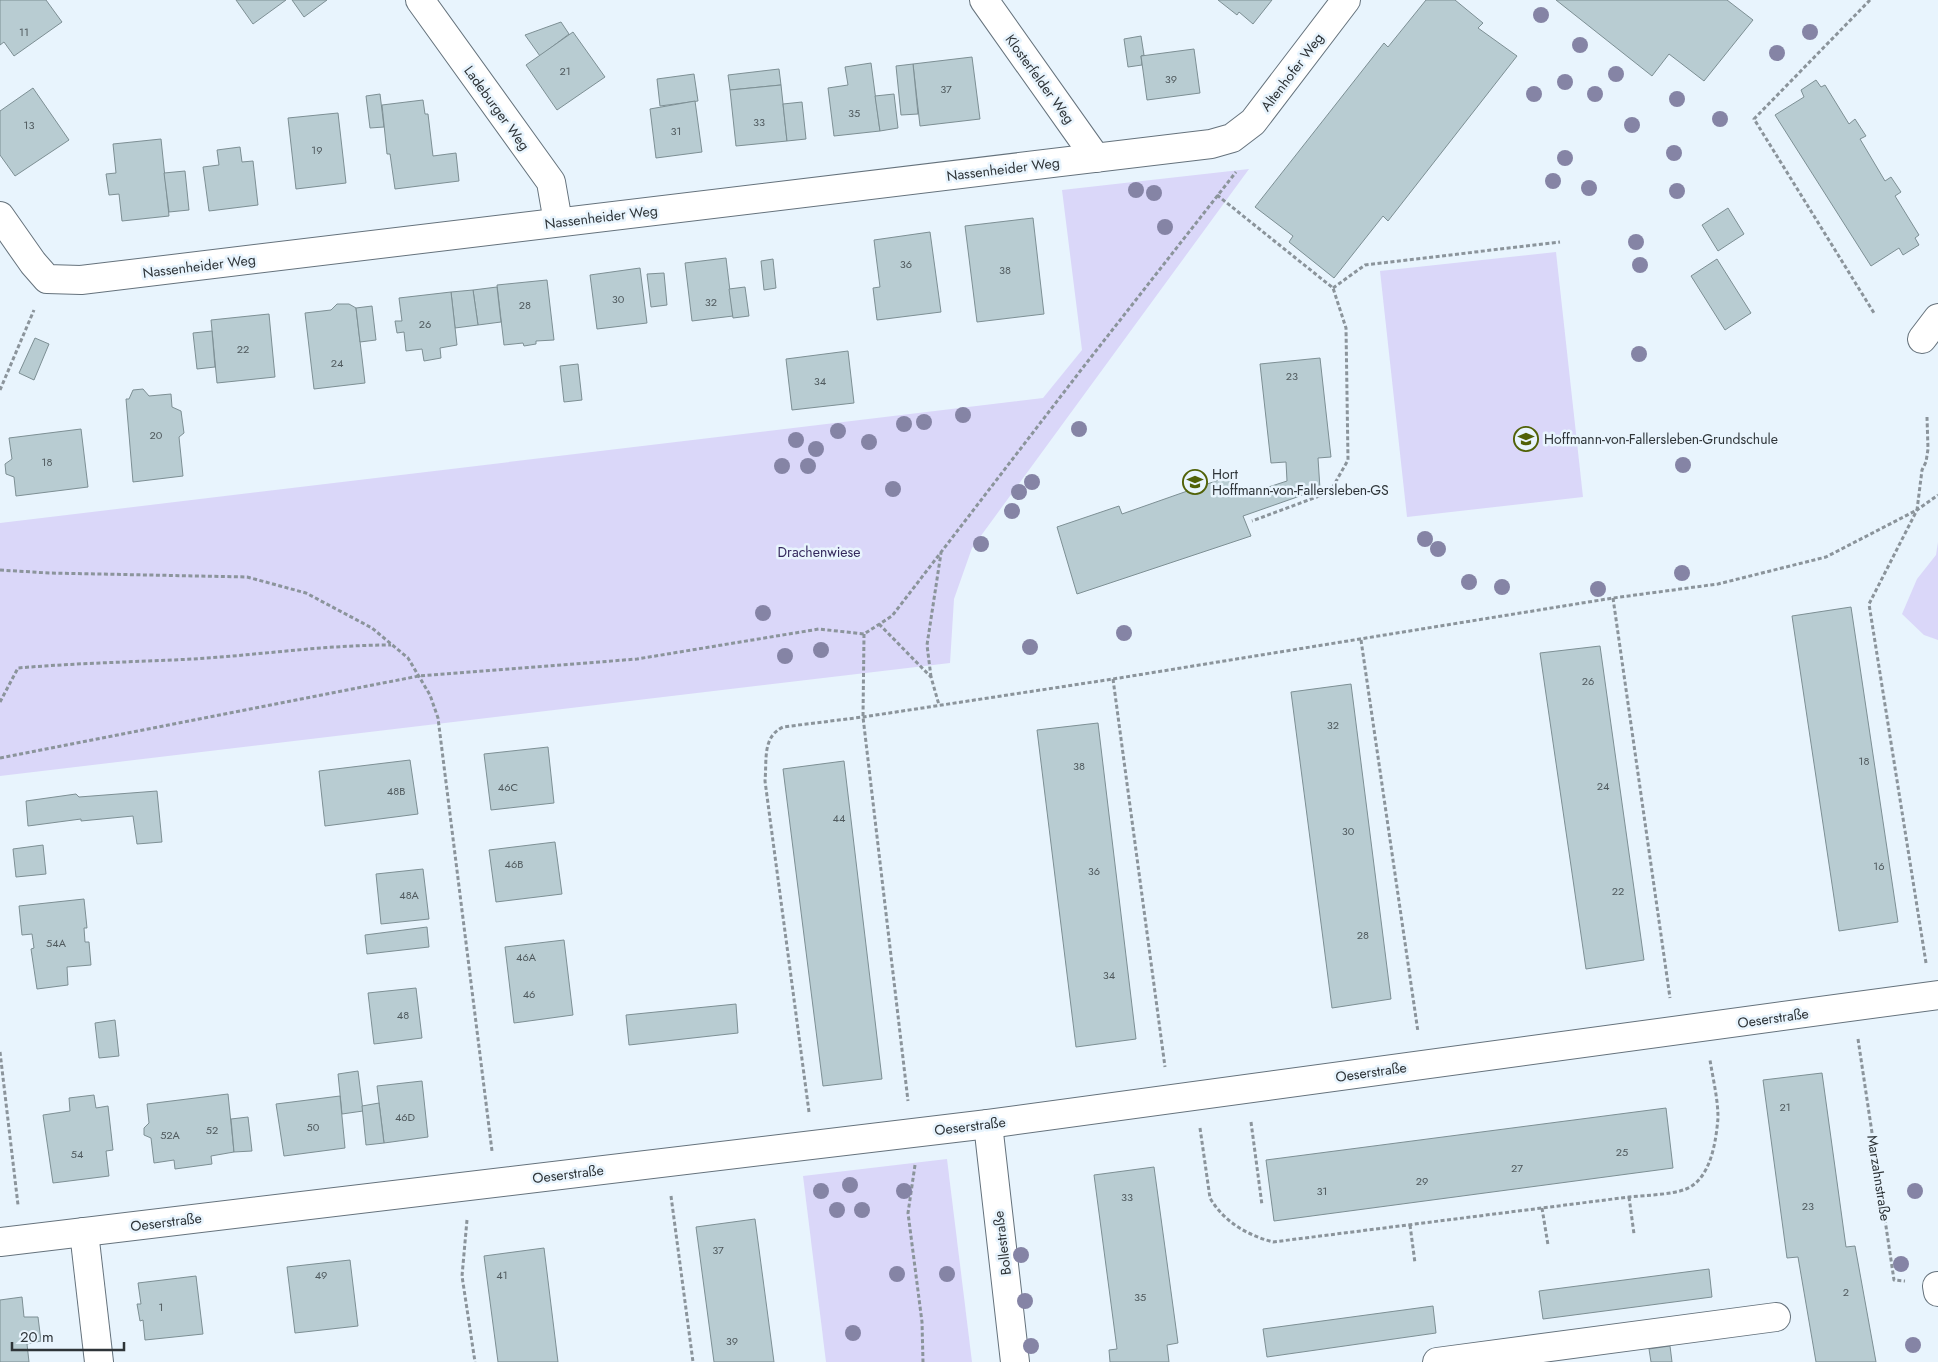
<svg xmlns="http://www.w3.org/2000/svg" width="1938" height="1362" font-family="Jost,sans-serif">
<rect width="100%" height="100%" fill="#e8f4fd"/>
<g fill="#dad7f9">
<path d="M1249,169L972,548L954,599L950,663L0,776V523L1043,398L1082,350L1062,190Z"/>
<path d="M1556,252L1583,497L1407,517L1380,271Z"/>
<path d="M1938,542V640L1924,635L1902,614L1917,579L1936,555Z"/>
<path d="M947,1159L972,1362H826L803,1176Z"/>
</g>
<g fill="#b8ccd2" stroke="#7d8f94">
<path d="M0,0H46L62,22L14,56L4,42L0,45Z"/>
<path d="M236,0H286L253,24Z"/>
<path d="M292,0H327L304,17Z"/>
<path d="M1218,0H1272L1253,24L1239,12L1237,15Z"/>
<path d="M1426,0H1455L1483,23L1478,28L1517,56L1388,221L1383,216L1334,278L1289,242L1293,236L1255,207L1384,43L1388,47Z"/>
<path d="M1556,0H1727L1753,20L1704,81L1669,54L1652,76Z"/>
<path d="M561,22L569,34L540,56L525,35Z"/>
<path d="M573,32L605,77L557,110L526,65Z"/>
<path d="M1141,36L1144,55L1141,56L1142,65L1128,67L1124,39Z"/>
<path d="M1194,49L1200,93L1147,100L1141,56Z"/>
<path d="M972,57L980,119L920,126L913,64Z"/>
<path d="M871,63L880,131L834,136L828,88L848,85L845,67Z"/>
<path d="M913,64L918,114L901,115L896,66Z"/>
<path d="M779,69L781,85L730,90L728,75Z"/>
<path d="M694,74L698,101L660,106L657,79Z"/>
<path d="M1816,80L1821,87L1825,85L1849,124L1855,119L1866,136L1860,139L1885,181L1891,177L1901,192L1895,196L1919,235L1915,238L1919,245L1903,255L1899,248L1871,266L1775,115L1804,97L1801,90Z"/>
<path d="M781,85L787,141L736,146L730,90Z"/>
<path d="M33,88L69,140L15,176L0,155V111Z"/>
<path d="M380,94L384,127L370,128L366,96Z"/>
<path d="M894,94L898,128L880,131L875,96Z"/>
<path d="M423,100L425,114H428L433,156L456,153L459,181L395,189L390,154H387L382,105Z"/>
<path d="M695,101L702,152L656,158L650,109Z"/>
<path d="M802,102L806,139L787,141L783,104Z"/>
<path d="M338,113L346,183L296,189L288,118Z"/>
<path d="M161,139L169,216L122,221L119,194L109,195L106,174L116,173L113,144Z"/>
<path d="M240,147L242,162L253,161L258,205L209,211L203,167L219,165L217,150Z"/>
<path d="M185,171L189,210L169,212L164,173Z"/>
<path d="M1728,208L1744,234L1718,251L1702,225Z"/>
<path d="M1033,218L1044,314L977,322L965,226Z"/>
<path d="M930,232L941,312L877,320L873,288L880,287L874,240Z"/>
<path d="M726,258L733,316L692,321L685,263Z"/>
<path d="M773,259L776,288L764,290L761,261Z"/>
<path d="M1717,259L1751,313L1725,330L1691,276Z"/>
<path d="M640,268L647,323L597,329L590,275Z"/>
<path d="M664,273L667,305L651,307L647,274Z"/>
<path d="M547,280L554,340L536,341V344L524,346L523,343L504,345L497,285Z"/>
<path d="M497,287L501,322L478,325L473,290Z"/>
<path d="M745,287L749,316L733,318L729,289Z"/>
<path d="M473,290L478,325L455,328L451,292Z"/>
<path d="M451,292L457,345L440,348L441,358L424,361L422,349L406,351L404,332L397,333L395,321H402L399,298Z"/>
<path d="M337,304H349L356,308L365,383L314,389L305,313L331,310Z"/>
<path d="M372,306L376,340L360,342L356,308Z"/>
<path d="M269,314L275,377L217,383L211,320Z"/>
<path d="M212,331L215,367L197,369L193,333Z"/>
<path d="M35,338L49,344L34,380L19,373Z"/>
<path d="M848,351L854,403L792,410L786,359Z"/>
<path d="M1320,358L1331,457L1318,458L1320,489L1243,516L1251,536L1077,594L1057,527L1119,506L1122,514L1230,476L1238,497L1287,481L1286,462L1271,463L1260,364Z"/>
<path d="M578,364L582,400L564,402L560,366Z"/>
<path d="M143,389L149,396L171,394L172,407L181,411L184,433L179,437L183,476L133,482L126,399H129L133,390Z"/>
<path d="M81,429L88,487L16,496L14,477L6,474L5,464L12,459L9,438Z"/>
<path d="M1851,607L1898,922L1839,931L1792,616Z"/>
<path d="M1600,646L1644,960L1586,969L1540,653Z"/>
<path d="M1351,684L1391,999L1332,1008L1291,692Z"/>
<path d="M1098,723L1136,1039L1076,1047L1037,730Z"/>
<path d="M548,747L554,803L491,810L484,754Z"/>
<path d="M410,760L418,814L325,826L319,771Z"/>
<path d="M844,761L882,1079L823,1086L783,769Z"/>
<path d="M157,791L162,842L137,844L133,816L81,821V819L28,826L26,801L76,794L79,797Z"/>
<path d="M555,842L562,894L496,902L489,850Z"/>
<path d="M43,845L46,874L16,877L13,849Z"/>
<path d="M423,869L429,919L381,924L376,874Z"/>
<path d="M84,899L87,928H84L85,942H89L91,965L67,967L68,985L37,989L31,949L34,948L32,934L22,935L19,906Z"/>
<path d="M427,927L429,947L367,954L365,935Z"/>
<path d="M564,940L573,1015L514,1023L505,947Z"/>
<path d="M416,988L422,1038L374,1044L368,993Z"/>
<path d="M736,1004L738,1033L629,1045L626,1015Z"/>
<path d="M115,1020L119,1056L99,1058L95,1023Z"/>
<path d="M358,1071L363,1111L342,1114L338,1074Z"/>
<path d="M1822,1073L1846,1247L1855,1246L1876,1362H1816L1798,1257L1787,1258L1763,1080Z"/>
<path d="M422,1081L428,1137L384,1143L377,1086Z"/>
<path d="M228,1094L234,1152L211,1156L212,1164L175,1169L174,1160L154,1163L151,1138L144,1135V1128L149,1123L147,1104Z"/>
<path d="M94,1095L96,1108L108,1106L113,1150L106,1151L109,1176L53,1183L43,1115L70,1111L69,1098Z"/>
<path d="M340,1096L345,1148L284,1156L276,1104Z"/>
<path d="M379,1103L384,1143L366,1145L362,1106Z"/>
<path d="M1666,1108L1673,1168L1274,1221L1266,1160Z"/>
<path d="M248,1117L252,1151L234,1152L231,1119Z"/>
<path d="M1154,1167L1178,1343L1167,1345L1169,1362H1110L1109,1350L1117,1349L1094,1175Z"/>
<path d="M755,1219L774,1362H714L696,1227Z"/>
<path d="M544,1248L558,1362H498L484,1256Z"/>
<path d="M350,1260L358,1326L295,1333L287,1267Z"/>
<path d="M1709,1269L1712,1297L1543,1319L1539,1291Z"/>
<path d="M196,1276L203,1334L145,1340L143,1320L140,1321L137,1304H141L138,1283Z"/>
<path d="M22,1297L24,1317H38L41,1341L27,1344L29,1362H0V1300Z"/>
<path d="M1433,1306L1436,1333L1267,1357L1263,1329Z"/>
<path d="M1670,1346L1672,1362H1651L1649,1349Z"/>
</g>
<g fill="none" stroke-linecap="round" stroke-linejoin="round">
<defs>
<g id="minor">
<path d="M420,0L551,182L558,222"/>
<path d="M984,0L1096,158"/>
<path d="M0,216L33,263L47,279L81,280L1211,144L1232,138L1253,122L1346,0"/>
<path d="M1922,339L1938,318"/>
<path d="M988,1124L1015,1362"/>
<path d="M84,1232L99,1362"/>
<path d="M0,1242L988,1124L1938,995"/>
<path d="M1937,1286L1938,1292"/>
<path d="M1437,1362L1776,1317"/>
</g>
</defs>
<use href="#minor" stroke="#65727c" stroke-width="30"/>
<g stroke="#8b949b" stroke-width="3" stroke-dasharray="4 2.5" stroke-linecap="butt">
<path d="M1870,0L1754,119L1874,313"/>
<path d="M1217,195L1333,288L1346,328L1348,460L1330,492L1252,521"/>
<path d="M1333,288L1365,265L1560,242"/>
<path d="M0,390L34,310"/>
<path d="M0,570L49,573L247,577L306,593L372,628L408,658L430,695L438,718L492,1151"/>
<path d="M1613,598L1670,998"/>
<path d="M879,624L931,677L939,705"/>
<path d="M864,634L863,717L908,1101"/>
<path d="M1361,640L1418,1032"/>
<path d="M931,677L927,645L941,553"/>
<path d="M1113,679L1165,1067"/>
<path d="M0,702L18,668C76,663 134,662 193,659C259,655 324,645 391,645"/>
<path d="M0,758L419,676L637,659L819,629L864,634L892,616L1081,370L1236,172"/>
<path d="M1926,963L1869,604L1917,510L1938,495"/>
<path d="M1858,1039L1894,1280L1905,1281"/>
<path d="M0,1052L18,1205"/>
<path d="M809,1112L765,781C767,760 762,737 783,727L863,717L1113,679L1613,598L1718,584L1826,557L1917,510L1922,470L1926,462L1928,449L1927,417"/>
<path d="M1251,1122L1262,1205"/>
<path d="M1200,1128L1210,1198C1224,1222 1247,1235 1273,1242L1629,1197C1646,1195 1671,1195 1686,1189C1711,1179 1716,1141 1718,1118C1718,1099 1713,1079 1710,1060"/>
<path d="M915,1165L908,1213L922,1322L923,1362"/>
<path d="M671,1196L693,1362"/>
<path d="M1629,1197L1634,1234"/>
<path d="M1542,1208L1548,1245"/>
<path d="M467,1220L462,1276L475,1362"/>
<path d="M1410,1225L1415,1263"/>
</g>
<use href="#minor" stroke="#fff" stroke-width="28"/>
</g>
<g fill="#8584a5">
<circle cx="1541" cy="15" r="8"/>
<circle cx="1810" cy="32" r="8"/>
<circle cx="1580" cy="45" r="8"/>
<circle cx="1777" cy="53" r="8"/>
<circle cx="1616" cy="74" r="8"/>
<circle cx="1565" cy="82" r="8"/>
<circle cx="1534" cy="94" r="8"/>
<circle cx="1595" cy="94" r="8"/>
<circle cx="1677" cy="99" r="8"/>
<circle cx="1720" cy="119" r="8"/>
<circle cx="1632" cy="125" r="8"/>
<circle cx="1674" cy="153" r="8"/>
<circle cx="1565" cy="158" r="8"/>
<circle cx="1553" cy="181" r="8"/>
<circle cx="1589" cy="188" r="8"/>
<circle cx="1136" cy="190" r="8"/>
<circle cx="1677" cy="191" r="8"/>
<circle cx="1154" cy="193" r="8"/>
<circle cx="1165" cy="227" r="8"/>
<circle cx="1636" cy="242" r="8"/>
<circle cx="1640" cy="265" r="8"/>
<circle cx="1639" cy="354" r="8"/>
<circle cx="963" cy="415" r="8"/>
<circle cx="924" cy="422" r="8"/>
<circle cx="904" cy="424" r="8"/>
<circle cx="1079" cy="429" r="8"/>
<circle cx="838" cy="431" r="8"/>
<circle cx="796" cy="440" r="8"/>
<circle cx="869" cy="442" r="8"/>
<circle cx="816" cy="449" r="8"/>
<circle cx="1683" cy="465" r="8"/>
<circle cx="782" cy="466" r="8"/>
<circle cx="808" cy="466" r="8"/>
<circle cx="1032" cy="482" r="8"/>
<circle cx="893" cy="489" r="8"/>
<circle cx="1019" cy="492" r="8"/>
<circle cx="1012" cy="511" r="8"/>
<circle cx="1425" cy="539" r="8"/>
<circle cx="981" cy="544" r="8"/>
<circle cx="1438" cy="549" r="8"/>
<circle cx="1682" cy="573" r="8"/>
<circle cx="1469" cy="582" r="8"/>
<circle cx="1502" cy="587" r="8"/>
<circle cx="1598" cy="589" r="8"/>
<circle cx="763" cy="613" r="8"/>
<circle cx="1124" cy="633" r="8"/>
<circle cx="1030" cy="647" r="8"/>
<circle cx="821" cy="650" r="8"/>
<circle cx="785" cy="656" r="8"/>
<circle cx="850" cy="1185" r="8"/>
<circle cx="821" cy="1191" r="8"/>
<circle cx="904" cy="1191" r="8"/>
<circle cx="1915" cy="1191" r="8"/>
<circle cx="837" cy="1210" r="8"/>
<circle cx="862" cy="1210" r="8"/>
<circle cx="1021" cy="1255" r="8"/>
<circle cx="1901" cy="1264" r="8"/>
<circle cx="897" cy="1274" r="8"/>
<circle cx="947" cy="1274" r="8"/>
<circle cx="1025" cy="1301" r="8"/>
<circle cx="853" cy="1333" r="8"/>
<circle cx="1913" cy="1345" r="8"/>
<circle cx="1031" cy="1346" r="8"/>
</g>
<defs>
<symbol id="school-ring" viewBox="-11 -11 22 22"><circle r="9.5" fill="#e8f4fd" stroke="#516207" stroke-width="1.5"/><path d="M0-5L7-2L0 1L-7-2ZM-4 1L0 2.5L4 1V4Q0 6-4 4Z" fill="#516207"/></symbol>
</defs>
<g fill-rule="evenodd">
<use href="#school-ring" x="1512" y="425" width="28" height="28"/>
<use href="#school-ring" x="1181" y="468" width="28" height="28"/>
</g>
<g text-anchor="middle" stroke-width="5" stroke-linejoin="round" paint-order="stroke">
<g font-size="11" fill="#505a5e">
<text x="24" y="36">11</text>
<text x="565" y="75">21</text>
<text x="1171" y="83">39</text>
<text x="946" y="93">37</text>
<text x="854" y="117">35</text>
<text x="759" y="126">33</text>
<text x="29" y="129">13</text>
<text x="676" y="135">31</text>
<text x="317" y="154">19</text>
<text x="906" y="268">36</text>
<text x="1005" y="274">38</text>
<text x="618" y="303">30</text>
<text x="711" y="306">32</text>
<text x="525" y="309">28</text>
<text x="425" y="328">26</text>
<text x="243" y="353">22</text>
<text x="337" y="367">24</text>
<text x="1292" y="380">23</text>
<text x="820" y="385">34</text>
<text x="156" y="439">20</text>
<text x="47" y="466">18</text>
<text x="1588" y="685">26</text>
<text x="1333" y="729">32</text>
<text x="1864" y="765">18</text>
<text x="1079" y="770">38</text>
<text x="1603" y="790">24</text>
<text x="508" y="791">46C</text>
<text x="396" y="795">48B</text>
<text x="839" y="822">44</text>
<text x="1348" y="835">30</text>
<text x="514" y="868">46B</text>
<text x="1879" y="870">16</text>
<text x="1094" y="875">36</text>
<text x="1618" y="895">22</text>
<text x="409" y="899">48A</text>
<text x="1363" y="939">28</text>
<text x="56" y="947">54A</text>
<text x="526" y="961">46A</text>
<text x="1109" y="979">34</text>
<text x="529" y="998">46</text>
<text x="403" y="1019">48</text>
<text x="1785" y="1111">21</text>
<text x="405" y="1121">46D</text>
<text x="313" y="1131">50</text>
<text x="212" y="1134">52</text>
<text x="170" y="1139">52A</text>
<text x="1622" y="1156">25</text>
<text x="77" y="1158">54</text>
<text x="1517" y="1172">27</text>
<text x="1422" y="1185">29</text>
<text x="1322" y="1195">31</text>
<text x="1127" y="1201">33</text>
<text x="1808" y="1210">23</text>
<text x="718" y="1254">37</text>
<text x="321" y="1279">49</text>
<text x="502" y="1279">41</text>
<text x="1846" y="1296">2</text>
<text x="1140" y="1301">35</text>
<text x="161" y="1311">1</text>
<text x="732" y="1345">39</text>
</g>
<g font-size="14" fill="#2e3438" stroke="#e8f4fd">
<text transform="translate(1292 72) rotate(-53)" y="5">Altenhofer Weg</text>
<text transform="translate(1040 79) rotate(54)" y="5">Klosterfelder Weg</text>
<text transform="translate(497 108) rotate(54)" y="5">Ladeburger Weg</text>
<text transform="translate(1003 169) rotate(-7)" y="5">Nassenheider Weg</text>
<text transform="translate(601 217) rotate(-7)" y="5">Nassenheider Weg</text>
<text transform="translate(199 266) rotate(-7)" y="5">Nassenheider Weg</text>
<text transform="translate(1773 1018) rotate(-8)" y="5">Oeserstraße</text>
<text transform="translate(1371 1072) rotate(-8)" y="5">Oeserstraße</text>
<text transform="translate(970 1126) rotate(-7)" y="5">Oeserstraße</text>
<text transform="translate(568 1174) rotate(-7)" y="5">Oeserstraße</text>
<text transform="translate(1879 1178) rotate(81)" y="5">Marzahnstraße</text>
<text transform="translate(166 1222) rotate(-7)" y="5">Oeserstraße</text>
<text transform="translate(1002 1243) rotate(-97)" y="5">Bollestraße</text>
</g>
<g font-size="14" fill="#2e3438" stroke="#e8f4fd" text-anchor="start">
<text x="1544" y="444">Hoffmann-von-Fallersleben-Grundschule</text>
<text x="1212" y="479">Hort<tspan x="1212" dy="16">Hoffmann-von-Fallersleben-GS</tspan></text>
</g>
<g font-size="14" fill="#34295d" stroke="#e8f4fd">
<text x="819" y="557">Drachenwiese</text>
</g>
</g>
<path d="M12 1342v8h112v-8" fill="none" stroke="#2e3438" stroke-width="2.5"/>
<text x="20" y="1342" font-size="15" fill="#2e3438" stroke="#e8f4fd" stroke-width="4" paint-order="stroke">20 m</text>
</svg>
